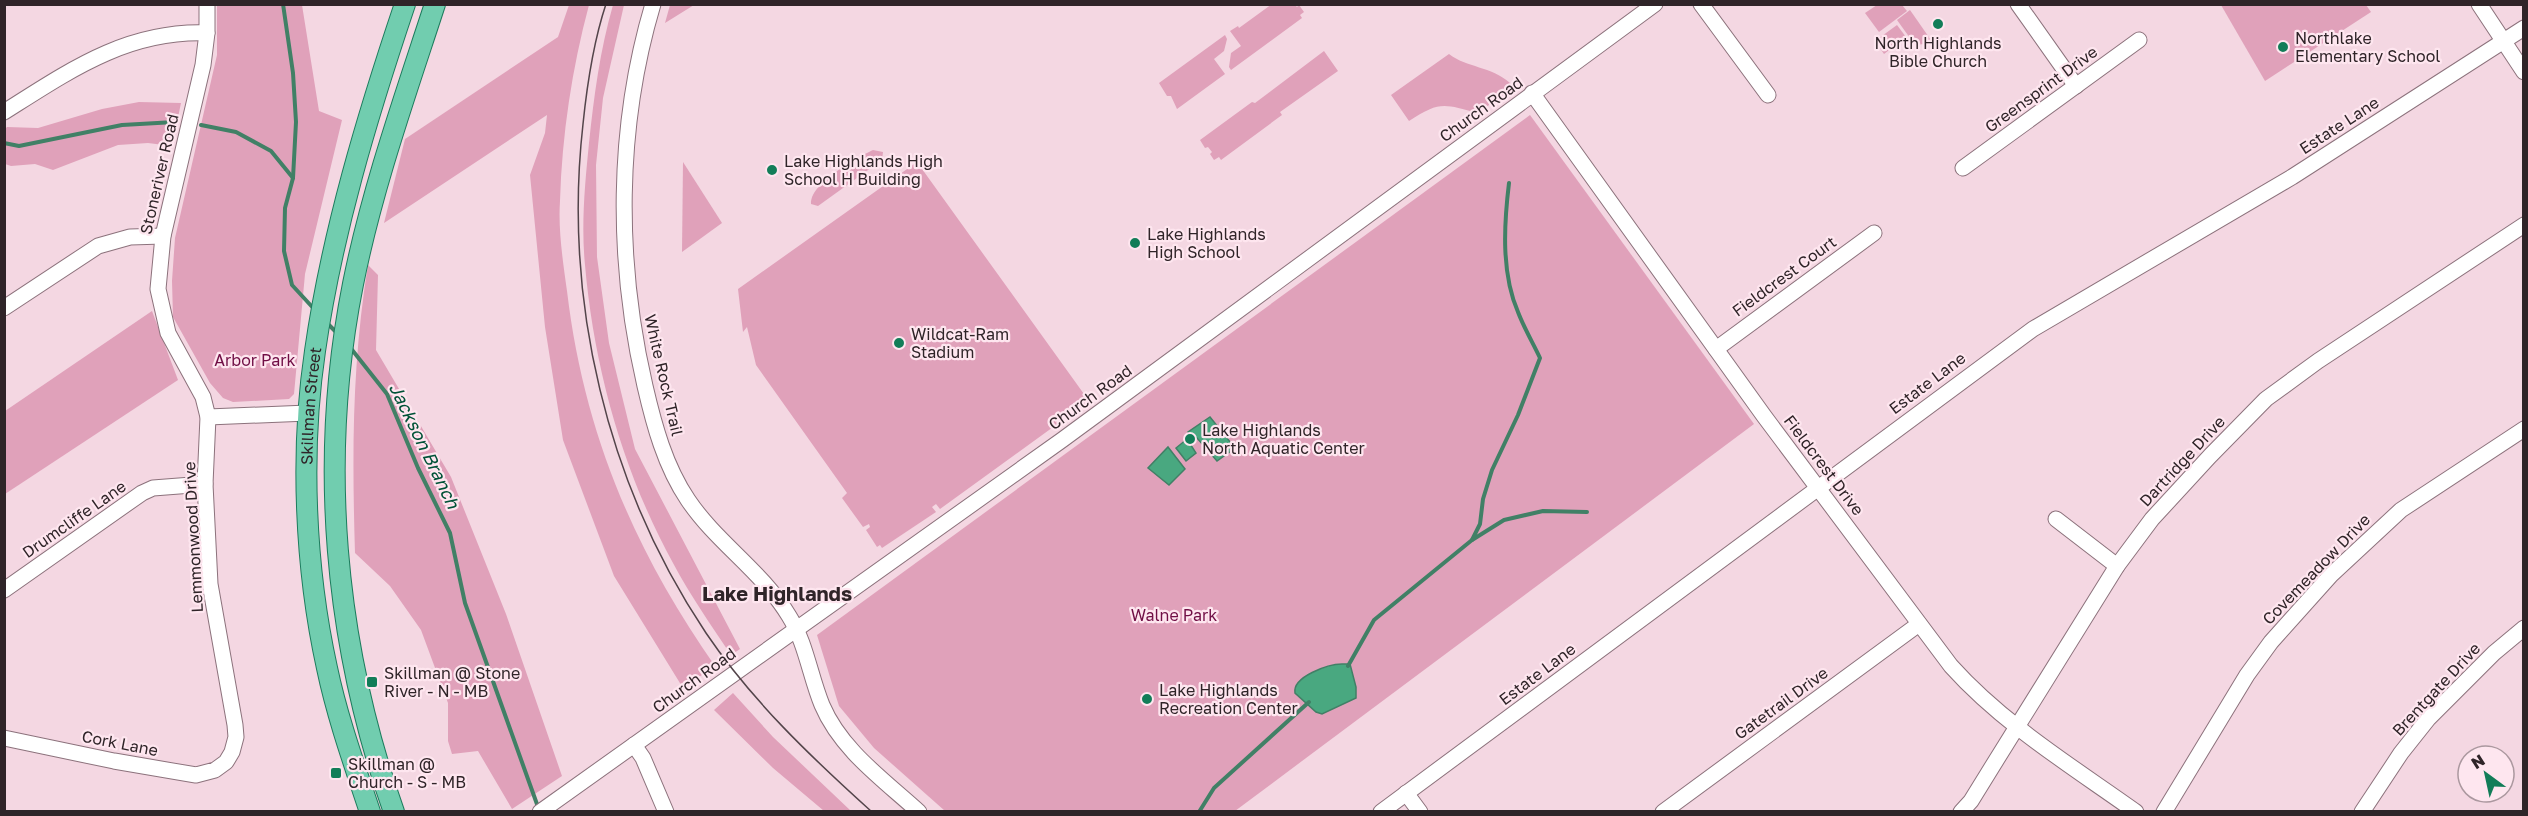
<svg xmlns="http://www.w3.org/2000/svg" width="2528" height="816" font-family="'Golos Text',sans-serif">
<rect width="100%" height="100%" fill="#f4d7e2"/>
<g fill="#e0a1ba">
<path d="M1272,4L1295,5L1297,7L1299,5L1304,12L1300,15L1302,18L1231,70L1229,67L1231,53L1241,46L1230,31L1238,26L1239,28Z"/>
<path d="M217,5H302L319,111L342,120L305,274L294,394L289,399L233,402L223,398L210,383L173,317L172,281L175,238L217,55Z"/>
<path d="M569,5H589C572,68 562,135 560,201C558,230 563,262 567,291C584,433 634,550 715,666L683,688L614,576L563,440L545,327L530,175L545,133L547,115L384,223L405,139L558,37Z"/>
<path d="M613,5H624L603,98L596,165L597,257L609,343L635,449L740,649L731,655C711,625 690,595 673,563C623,472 594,368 585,265C581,225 585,183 589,143C594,96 600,50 613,5Z"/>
<path d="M670,5V4L694,5L665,23Z"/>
<path d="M1877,5H1902L1907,11L1879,32L1865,13Z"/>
<path d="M2221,5H2366L2371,12L2265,81Z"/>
<path d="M1910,10L1933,43L1915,45L1897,20Z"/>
<path d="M1897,25L1906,37L1884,54L1875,41Z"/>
<path d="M1225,35L1227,39L1224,51L1214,59L1225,74L1177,109L1171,96H1167L1159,83Z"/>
<path d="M1324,51L1338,71L1280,112L1282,115L1221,160L1219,157L1214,160L1210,154L1212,152L1208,147L1205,148L1200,140L1252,102L1255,103Z"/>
<path d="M1449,54C1467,68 1491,66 1510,83L1511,89L1478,113C1443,104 1440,101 1409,121L1391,95Z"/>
<path d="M139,102L181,103L172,146L148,143L118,145L53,170L35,164L11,166L5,164V129L7,127L38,128L102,109Z"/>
<path d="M1530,115L1754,424L1235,811H945L874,748L839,706L817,635Z"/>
<path d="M873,150L883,152L882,160L818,206L811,204C809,184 856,158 873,150Z"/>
<path d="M683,162L722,223L682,252Z"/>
<path d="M917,162L1089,401L940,509L936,504L932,507L936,512L882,548L880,545L877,547L866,530L870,527L869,524L863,527L842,498L847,493L756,365L747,327L743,332L738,289Z"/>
<path d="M368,265L378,275L376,350L451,477L506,614L562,776L512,809L478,751L452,754L448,741V703L421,630L390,586L355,553C352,454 352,363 368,265Z"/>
<path d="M152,311L178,380L5,494V411Z"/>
<path d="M733,693L773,737L851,811H824L773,768L714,710Z"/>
</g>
<g fill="#49a880" stroke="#418066" stroke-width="1.5">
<path d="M1210,417L1235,448L1217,461L1197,438L1193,441L1188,432Z"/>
<path d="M1187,439L1196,453L1186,461L1176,448Z"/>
<path d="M1168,447L1185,469L1169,485L1148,468Z"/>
<path d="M1342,664H1350L1356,687V698L1322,714L1316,712L1295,693C1292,677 1328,664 1342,664Z"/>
</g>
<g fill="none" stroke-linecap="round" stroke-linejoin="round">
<g stroke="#418066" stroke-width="4">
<path d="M283,4L293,73L296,122L293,178L285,208L284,251L292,285L315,310"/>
<path d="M201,125L236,132L271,151L293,178"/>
<path d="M4,143L19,146L122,125L175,122"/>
<path d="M326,322L338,334"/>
<path d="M349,346L387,394L418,468L450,533L465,603L538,807"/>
<path d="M1472,540L1504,520L1543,511L1587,512"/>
<path d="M1348,666L1374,620L1472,540L1480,524L1483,499L1492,470L1518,415L1540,358C1533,343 1524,328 1518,312C1501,273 1504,224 1509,183"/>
<path d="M1199,812L1214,788L1309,702"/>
</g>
<defs>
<g id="minor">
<path d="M653,4C616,128 616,261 645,386C654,425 665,466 688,500C717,543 762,571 789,616C806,643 810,676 822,705C841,750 884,780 919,812"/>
<path d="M1701,4L1768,95"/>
<path d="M2018,4L2076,86"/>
<path d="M2479,4L2524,72"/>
<path d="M1532,93L1764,416L1951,666C2003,724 2073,767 2136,812"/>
<path d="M4,112C69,71 127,30 207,33"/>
<path d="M1963,168L2139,40"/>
<path d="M4,308L98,246L130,237L163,236"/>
<path d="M1716,349L1874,233"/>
<path d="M208,417L308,413"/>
<path d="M2056,519L2117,566"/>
<path d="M4,590L142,493L153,488L205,484"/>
<path d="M4,738L114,761L196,775L215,770L226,762L232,752L236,737L235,725L210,584L205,484L208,417L203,397L168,333L158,289L163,236L203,65L207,33V4"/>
<path d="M634,745L643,758L666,812"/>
<path d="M1406,793L1420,812"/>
<path d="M540,812L1062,440L1655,4"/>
<path d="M1381,812L2033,329L2292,177L2524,28"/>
<path d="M1663,812L1919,624"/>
<path d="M1961,812L1971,801L1992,767L2117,566L2152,519L2210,456L2266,399L2318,361L2524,225"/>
<path d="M2164,812L2247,675L2271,642L2331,575L2401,510L2524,429"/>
<path d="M2362,812L2401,753L2428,719L2494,653L2524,628"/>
</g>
<g id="major">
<path id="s1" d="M370,812C354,764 337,716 327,668C305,568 300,452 315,351C332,233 367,117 405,4"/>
<path d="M394,812C334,642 318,460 353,284C372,189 405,96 435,4"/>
</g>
</defs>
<use href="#minor" stroke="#8c727c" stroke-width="17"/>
<use href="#major" stroke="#1c7c5d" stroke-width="22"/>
<use href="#minor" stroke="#fff" stroke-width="15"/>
<use href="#major" stroke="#71cdaf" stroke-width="20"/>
<path stroke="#53444a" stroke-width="1.5" d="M606,4C593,43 587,85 583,124C563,301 607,485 706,633C752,701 811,757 872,812"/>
</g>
<g fill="#127d58" stroke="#fee6ef" stroke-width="2">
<circle cx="1938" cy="24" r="6"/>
<circle cx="2283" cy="47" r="6"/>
<circle cx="772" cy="170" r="6"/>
<circle cx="1135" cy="243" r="6"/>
<circle cx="899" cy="343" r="6"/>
<circle cx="1190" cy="439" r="6"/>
<rect x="366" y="676" width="12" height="12" rx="3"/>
<circle cx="1147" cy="699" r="6"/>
<rect x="330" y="767" width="12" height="12" rx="3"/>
</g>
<g text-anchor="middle" stroke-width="4.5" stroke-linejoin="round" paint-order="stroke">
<g font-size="16" fill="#2f2428" stroke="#fee6ef" text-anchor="start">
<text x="2295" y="44">Northlake<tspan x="2295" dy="18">Elementary School</tspan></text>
<text x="1938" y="49" text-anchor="middle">North Highlands<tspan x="1938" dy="18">Bible Church</tspan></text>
<text x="784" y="167">Lake Highlands High<tspan x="784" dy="18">School H Building</tspan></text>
<text x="1147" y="240">Lake Highlands<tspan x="1147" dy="18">High School</tspan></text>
<text x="911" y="340">Wildcat-Ram<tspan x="911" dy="18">Stadium</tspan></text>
<text x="1202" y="436">Lake Highlands<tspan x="1202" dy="18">North Aquatic Center</tspan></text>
<text x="384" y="679">Skillman @ Stone<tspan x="384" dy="18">River - N - MB</tspan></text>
<text x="1159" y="696">Lake Highlands<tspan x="1159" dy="18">Recreation Center</tspan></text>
<text x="348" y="770">Skillman @<tspan x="348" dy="18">Church - S - MB</tspan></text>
</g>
<g font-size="16" fill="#2f2428" stroke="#fee6ef">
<text transform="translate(2041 89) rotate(-36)" y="6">Greensprint Drive</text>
<text transform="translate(1481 109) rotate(-36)" y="6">Church Road</text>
<text transform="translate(2339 125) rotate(-33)" y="6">Estate Lane</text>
<text transform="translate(159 174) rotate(-77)" y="6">Stoneriver Road</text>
<text transform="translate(1784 276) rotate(-36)" y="6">Fieldcrest Court</text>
<text transform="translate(664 375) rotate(77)" y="6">White Rock Trail</text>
<text transform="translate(1927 383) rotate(-37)" y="6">Estate Lane</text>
<text transform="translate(1090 397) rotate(-36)" y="6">Church Road</text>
<text dy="6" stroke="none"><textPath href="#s1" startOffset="414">Skillman Street</textPath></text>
<text transform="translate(2182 461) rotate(-47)" y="6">Dartridge Drive</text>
<text transform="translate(1824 465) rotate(53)" y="6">Fieldcrest Drive</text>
<text transform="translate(74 519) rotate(-35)" y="6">Drumcliffe Lane</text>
<text transform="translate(193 537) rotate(-93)" y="6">Lemmonwood Drive</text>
<text transform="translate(2316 569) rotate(-46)" y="6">Covemeadow Drive</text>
<text transform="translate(1537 674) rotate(-37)" y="6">Estate Lane</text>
<text transform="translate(694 680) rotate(-36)" y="6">Church Road</text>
<text transform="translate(2436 689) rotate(-47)" y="6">Brentgate Drive</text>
<text transform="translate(1781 703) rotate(-36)" y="6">Gatetrail Drive</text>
<text transform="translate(120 743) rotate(11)" y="6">Cork Lane</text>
</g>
<g font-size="16" fill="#700e45" stroke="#fee6ef">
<text x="255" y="366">Arbor Park</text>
<text x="1174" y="621">Walne Park</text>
</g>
<g font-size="18" font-style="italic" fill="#005237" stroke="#fee6ef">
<text transform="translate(424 446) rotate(64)" y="6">Jackson Branch</text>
</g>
<g font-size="20" font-weight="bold" fill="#2f2428" stroke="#fee6ef">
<text x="777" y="601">Lake Highlands</text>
</g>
</g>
<rect width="2528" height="816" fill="none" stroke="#2f2428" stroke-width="12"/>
<g transform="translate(2486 774) rotate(327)"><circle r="28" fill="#fee6ef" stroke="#ab989f" stroke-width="1.5"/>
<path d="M0-4.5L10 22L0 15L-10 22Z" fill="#127d58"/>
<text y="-9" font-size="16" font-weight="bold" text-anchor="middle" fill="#2f2428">N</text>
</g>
</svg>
